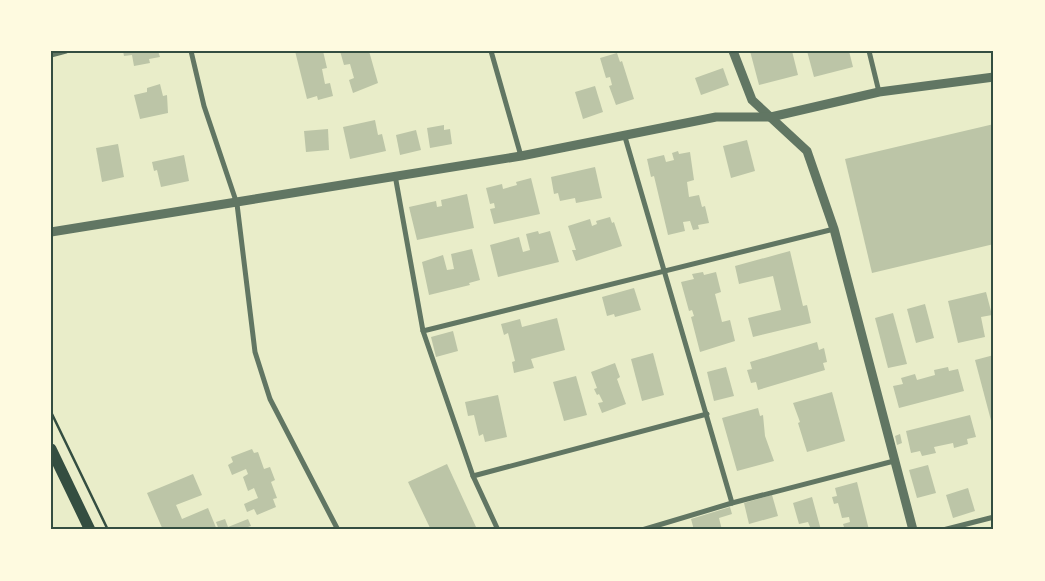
<svg xmlns="http://www.w3.org/2000/svg" width="1045" height="581" font-family="Helvetica,sans-serif">
<rect width="100%" height="100%" fill="#e9edc9"/>
<g fill="#bcc5a7">
<path d="M123,51H158L160,57L149,59L150,63L134,66L132,55L124,56Z"/>
<path d="M295,51H323L327,68L322,69L325,84L330,83L333,96L318,100L317,96L307,99Z"/>
<path d="M340,51H369L378,83L353,93L349,80L354,78L350,64L344,65Z"/>
<path d="M750,51H792L798,75L759,85Z"/>
<path d="M807,51H849L853,67L814,77Z"/>
<path d="M617,53L620,62L622,61L634,99L616,105L609,86L612,85L610,77L606,78L600,58Z"/>
<path d="M723,68L729,85L701,95L695,78Z"/>
<path d="M160,84L163,96L167,95L168,113L140,119L134,95L147,92V88Z"/>
<path d="M595,86L603,112L583,119L575,92Z"/>
<path d="M375,120L378,135L382,134L386,151L350,159L343,127Z"/>
<path d="M994,124V244L872,273L845,159Z"/>
<path d="M444,125V130L450,129L452,144L430,148L427,128Z"/>
<path d="M328,129L329,150L306,152L304,131Z"/>
<path d="M416,130L421,150L400,155L396,135Z"/>
<path d="M747,140L755,171L731,178L723,146Z"/>
<path d="M118,144L124,177L102,182L96,148Z"/>
<path d="M678,151L679,154L690,152L694,180L687,182L689,197L699,195L702,207L705,206L709,223L698,225L699,229L693,230L690,221L683,222L685,231L668,235L654,176L651,177L647,159L664,155L666,162L674,160L672,153Z"/>
<path d="M184,155L189,181L161,187L157,170L154,171L152,162Z"/>
<path d="M595,167L602,198L576,203L575,198L560,201L558,193L554,194L551,177Z"/>
<path d="M531,178L540,214L494,224L490,209L495,208L494,203L490,204L486,188L502,184L503,189L517,185L516,182Z"/>
<path d="M467,194L474,228L417,240L409,207L436,201L437,207L442,206L441,200Z"/>
<path d="M610,217L612,223L614,222L622,246L576,261L572,250H576L568,226L590,219L592,226L597,224L596,221Z"/>
<path d="M538,231L539,234L550,231L559,262L498,277L490,245L519,237L523,252L530,250L526,234Z"/>
<path d="M472,249L480,280L469,283L470,285L429,295L422,262L443,255L447,270L454,269L451,254Z"/>
<path d="M790,251L803,306L807,305L811,323L753,337L748,318L781,310L773,276L739,284L735,266Z"/>
<path d="M703,272L704,275L716,272L721,292L715,294L722,322L730,320L735,341L700,352L691,317L694,316L692,310L689,311L681,282L694,279L692,274Z"/>
<path d="M634,288L641,310L615,317L614,314L607,316L602,297Z"/>
<path d="M986,292L992,315L981,317L985,337L958,343L948,301Z"/>
<path d="M925,304L934,338L916,343L907,309Z"/>
<path d="M893,313L907,364L888,368L875,318Z"/>
<path d="M557,318L565,350L531,359L534,368L514,373L512,362L515,361L508,333L504,335L501,324L520,319L522,327Z"/>
<path d="M453,331L458,351L436,357L431,337Z"/>
<path d="M817,342L819,350L824,348L827,362L823,363L825,370L758,390L756,382L751,383L747,370L752,369L750,362Z"/>
<path d="M653,353L664,395L642,401L631,359Z"/>
<path d="M994,355V428H993L975,360Z"/>
<path d="M615,363L620,377L617,379L626,404L602,413L598,403L603,402L599,394L597,395L594,389L597,388L591,372Z"/>
<path d="M726,367L734,396L714,401L707,372Z"/>
<path d="M948,367L949,371L958,369L964,391L899,408L893,386L903,384L901,378L915,374L917,380L935,375L934,370Z"/>
<path d="M576,376L587,415L564,421L553,382Z"/>
<path d="M832,392L845,441L807,452L798,423L800,422L793,403Z"/>
<path d="M498,395L507,437L485,442L483,434L479,436L474,415L468,416L465,402Z"/>
<path d="M758,408L760,416L763,415L765,436L774,461L737,471L722,418Z"/>
<path d="M970,415L976,437L967,439L968,444L954,448L953,443L934,447L936,453L922,456L920,451L911,453L906,431Z"/>
<path d="M900,434L902,443L897,445L895,436Z"/>
<path d="M252,449L254,453L258,452L264,469L270,467L275,480L271,482L277,498L273,499L276,507L257,515L254,509L247,512L244,504L258,498L254,488L248,491L243,477L248,474L246,469L232,475L228,465L233,462L231,457Z"/>
<path d="M447,464L476,527L470,530H431L408,482Z"/>
<path d="M928,465L936,493L917,498L909,470Z"/>
<path d="M193,474L202,495L176,505L182,519L208,508L217,530H163L147,493Z"/>
<path d="M857,482L869,530H845L843,524L850,522L849,517L842,518L838,503L834,504L832,497L837,496L835,488Z"/>
<path d="M968,488L975,511L953,518L946,495Z"/>
<path d="M772,495L778,516L749,524L744,503Z"/>
<path d="M812,497L821,530H803L810,527L808,522L799,524L793,503Z"/>
<path d="M730,507L732,514L719,518L722,530H694L691,519Z"/>
<path d="M225,519L228,527L248,519L251,526L239,530H219L216,522Z"/>
</g>
<g fill="none" stroke-linecap="round" stroke-linejoin="round">
<path stroke="#344e41" stroke-width="2.5" d="M51,412L108,530"/>
<g stroke="#617663" stroke-width="5">
<path d="M191,51L204,106L237,204L255,352L270,399L338,530"/>
<path d="M491,51L521,156"/>
<path d="M869,51L879,92"/>
<path d="M51,55L66,51"/>
<path d="M625,137L732,503"/>
<path d="M395,175L423,331L473,476L498,530"/>
<path d="M423,331L834,229"/>
<path d="M473,476L707,414"/>
<path d="M642,530L732,503L894,461"/>
<path d="M943,530L994,517"/>
</g>
<g stroke="#617663" stroke-width="9">
<path d="M733,51L752,100L807,151L834,229L913,530"/>
<path d="M51,232L521,156L716,117H771L879,92L994,77"/>
</g>
<path stroke="#344e41" stroke-width="11" d="M51,449L90,530"/>
</g>
<rect width="1045" height="581" fill="none" stroke="#fefae0" stroke-width="105"/>
<rect x="52" y="52" width="940" height="476" fill="none" stroke="#344e41" stroke-width="2"/>
</svg>
